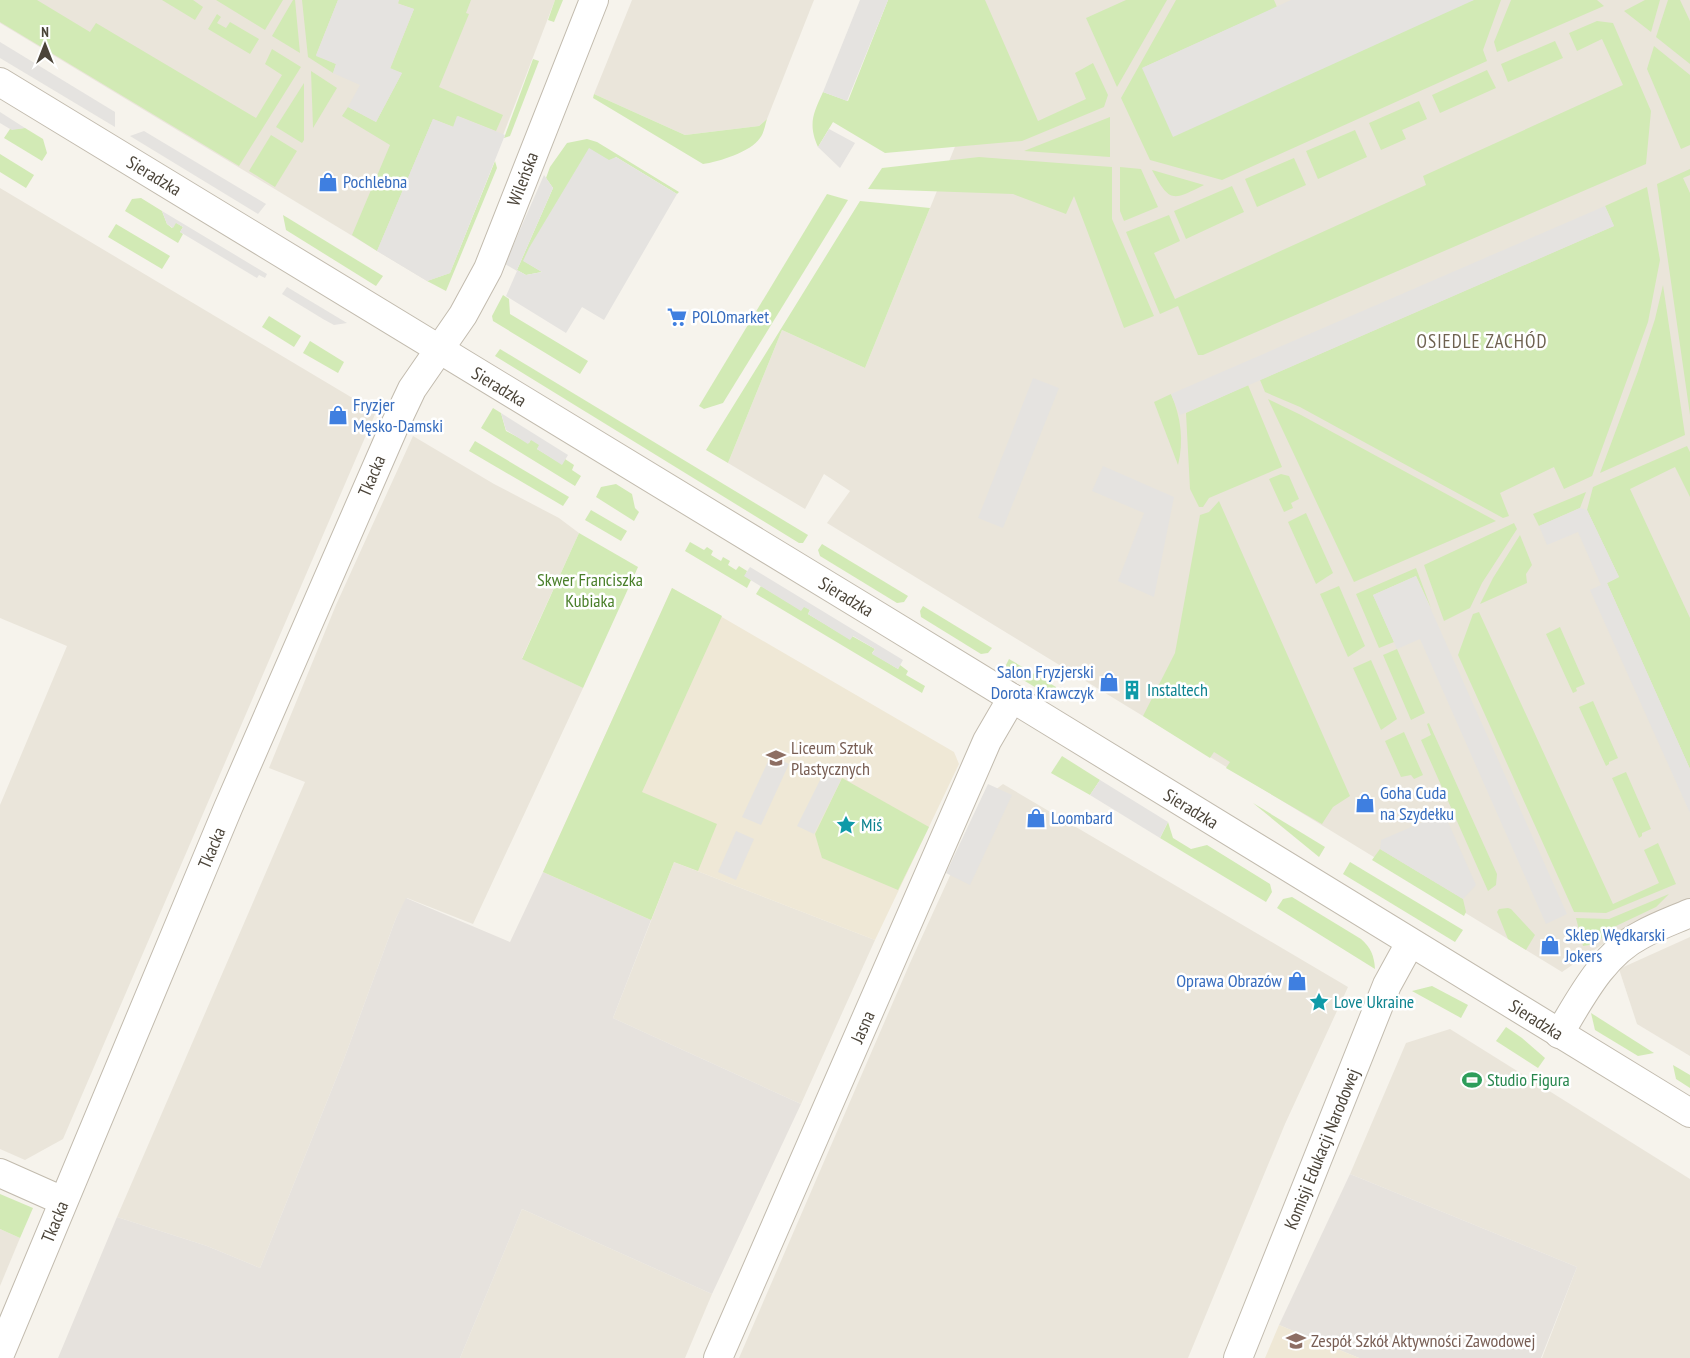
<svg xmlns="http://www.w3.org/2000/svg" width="1690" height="1358" font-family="'PT Sans Narrow',sans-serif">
<rect width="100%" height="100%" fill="#f6f3ec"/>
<g fill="#eae5da">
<path d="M0,0H555L450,273L427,281L0,23Z"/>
<path d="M632,0H814L767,119L759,126L685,135L594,94Z"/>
<path d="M936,0H1690V899L1625,929L1562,972L827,523L850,491L824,474L805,509L728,463L782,330L865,368L978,90Z"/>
<path d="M0,188L376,412L63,1139L25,1160L0,1149V805L67,646L0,618Z"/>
<path d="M413,436L494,484L559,518L579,533L522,658L583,688L473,924L407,898L396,918L344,1059L260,1268L207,1246L117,1217L305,782L269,768L336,605Z"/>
<path d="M1003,784L1348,987L1285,1124L1188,1358H739L910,963L986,797Z"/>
<path d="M674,862L875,940L801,1104L613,1018Z"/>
<path d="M1690,937V1056L1637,1024L1619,969Z"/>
<path d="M1450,1029L1690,1179V1358H1542L1577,1267L1350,1174L1406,1043Z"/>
<path d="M522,1209L712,1294L685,1358H460Z"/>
<path d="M0,1229L20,1238L0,1286Z"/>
</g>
<g fill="#e6e2dd">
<path d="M543,872L651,920L613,1018L801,1104L712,1294L522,1209L460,1358H58L117,1217L207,1246L260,1268L344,1059L396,918L406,898L510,942Z"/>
<path d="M1350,1174L1577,1267L1541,1358H1359L1279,1325Z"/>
</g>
<g fill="#efe8d6">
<path d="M672,588L954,752L959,764L875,940L674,862L651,920L543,872Z"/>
<path d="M1279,1325L1359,1358H1265Z"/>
</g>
<g fill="#d2eab5">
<path d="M0,0H37L90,32L96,23L256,118L282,75L265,64L272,49L301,67L239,166L0,22Z"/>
<path d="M162,0H193L203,7L195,20Z"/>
<path d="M216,0H283L265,30Z"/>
<path d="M293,0H295L300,53L272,36Z"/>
<path d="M302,0H338L316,55L336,64L333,73L308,57Z"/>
<path d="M399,0H471L466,13L469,14L439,87L503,115L496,131L458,116L454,127L433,119L377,251L352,235L390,145L342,116L348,107L376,122L402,73L390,69L414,9L397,3Z"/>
<path d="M555,0H563L554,22L548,20Z"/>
<path d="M888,0H985L1038,121L1086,99L1075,73L1093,63L1108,95L1104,107L1022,141L885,153L833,122L818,147C808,124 813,114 823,92L848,101Z"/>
<path d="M1126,0H1167L1117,87L1086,18Z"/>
<path d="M1176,0H1274L1277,7L1142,68L1474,0H1501L1483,50L1487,61L1222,180L1150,160L1121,98Z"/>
<path d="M1511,0H1597L1604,6L1497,52L1494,42Z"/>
<path d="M1645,0H1660L1651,32L1624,11Z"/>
<path d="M1668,0H1680L1690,21V64L1656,37Z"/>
<path d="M217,14L221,17L217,23L226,28L230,22L259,39L250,54L208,29Z"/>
<path d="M1597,21L1613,23L1651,111L1646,164L1203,355H1198L1178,306L1160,314L1126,232L1169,215L1180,241L1154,253L1175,299L1426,185L1423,176L1623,85L1602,39L1577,51L1569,33Z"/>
<path d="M1555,41L1563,58L1508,82L1501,64Z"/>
<path d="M1654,46L1690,75V145L1681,149L1647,69Z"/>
<path d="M533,59L539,61L510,136L504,138Z"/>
<path d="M1487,70L1496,88L1440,113L1432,95Z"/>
<path d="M311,71L337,88L313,128Z"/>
<path d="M304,83V140L302,143L276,127Z"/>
<path d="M594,94L685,135L759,126L767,119C765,125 764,133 760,138C751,152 718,162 703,164L593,98Z"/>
<path d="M1419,101L1427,119L1402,130L1406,139L1381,150L1369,123Z"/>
<path d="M1110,117V157L1024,151Z"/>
<path d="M25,128L43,139L47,153L42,161L4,138L10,129Z"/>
<path d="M1355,130L1367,157L1318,179L1306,151Z"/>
<path d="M271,135L297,151L275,187L249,171Z"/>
<path d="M587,139L597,142L679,192L677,194L616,157L524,261L542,272L526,275L517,270L553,188L546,178L550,167L567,143Z"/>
<path d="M0,154L34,175L26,188L0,172Z"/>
<path d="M979,157L1112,167V219L1154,316L1124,328L1074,196L1066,214L1013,194L868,189L882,168Z"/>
<path d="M1294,158L1306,185L1257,207L1245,179Z"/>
<path d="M495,161L497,168L446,291L427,281L450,273Z"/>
<path d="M1120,167L1141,169L1158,207L1124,221L1120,211Z"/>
<path d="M1690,169V175L1683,178L1690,193V415L1657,184Z"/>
<path d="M1152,170L1204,185C1172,201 1170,203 1152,170Z"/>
<path d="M1232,186L1244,212L1186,239L1174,211Z"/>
<path d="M1647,187L1660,260L1648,322L1592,476L1564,489L1554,467L1500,493L1509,516L1503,518L1300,407L1265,392L1260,380L1614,226L1605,206Z"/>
<path d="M827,194L848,200L723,403L704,409L699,406Z"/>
<path d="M141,198L162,211L167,224L172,228L175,222L183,227L180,232L183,234L178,243L125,211L132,199Z"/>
<path d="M860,201L930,208L865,368L782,330L728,463L706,450Z"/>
<path d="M283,215L383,276L376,286L286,230Z"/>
<path d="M116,224L170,256L162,269L108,237Z"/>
<path d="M1663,285L1685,435L1600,473L1638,371L1655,319Z"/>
<path d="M503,295L509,299L510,314L588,361L580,374L493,321L492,316Z"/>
<path d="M269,316L301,336L294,347L262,327Z"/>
<path d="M310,341L344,362L338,373L303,353Z"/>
<path d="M500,349L808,535L803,543H799L495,356Z"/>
<path d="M1248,385L1282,467L1209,498L1203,507H1199L1190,489L1186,413Z"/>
<path d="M1171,394C1181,417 1184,441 1178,465L1154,402Z"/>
<path d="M1268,399L1301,415L1496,521L1354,582Z"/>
<path d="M493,408L501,413L506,431L529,443L531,439L540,445L537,449L562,464L565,459L574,465L572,470L581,476L575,486L481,428Z"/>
<path d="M475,441L569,497L563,506L469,451Z"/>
<path d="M1687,446L1690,452V497L1675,467L1630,489L1690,618V769L1607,583L1619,577L1587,510L1593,487Z"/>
<path d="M1281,474L1289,476L1299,499L1291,503L1293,508L1284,512L1269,479Z"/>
<path d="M616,484L632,494L635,508L639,512L634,521L596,497L601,487Z"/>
<path d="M1586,492L1580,508L1539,526L1533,514Z"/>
<path d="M1219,501L1350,796L1333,807L1322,824L1226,768L1230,762L1214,752L1210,758L1143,716L1175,653L1200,515L1209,512Z"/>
<path d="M591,510L627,531L621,541L585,520Z"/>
<path d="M1306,513L1333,573L1316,584L1288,522Z"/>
<path d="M1514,523L1517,529L1482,583L1470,608L1444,621L1424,565Z"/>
<path d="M579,533L638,567L583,688L522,659Z"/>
<path d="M1520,535L1532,565L1526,574L1527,583L1480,604L1493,578Z"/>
<path d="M690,542L704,550L707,547L713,551L711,555L721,561L723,557L730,561L728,565L736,570L739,566L747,571L745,576L751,580L747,588L685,551Z"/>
<path d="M822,544L908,596L904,602L897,603L820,556L818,550Z"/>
<path d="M1416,568L1431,608L1416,576L1373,595L1394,642L1379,648L1356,594Z"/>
<path d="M761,586L801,610L804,606L810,610L808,614L850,639L852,636L875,649L872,653L898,669L900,665L908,671L906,675L925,686L922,693L756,594Z"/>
<path d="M1339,586L1365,646L1348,657L1320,594Z"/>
<path d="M672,588L722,616L642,792L717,824L698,871L674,862L651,920L543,872Z"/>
<path d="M923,606L992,648L988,653L981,654L921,617L920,611Z"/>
<path d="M1479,612L1613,904L1659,883L1644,850L1658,843L1676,884L1606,913L1574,912L1458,655L1473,614Z"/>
<path d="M1560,627L1585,684L1576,688L1577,691L1573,693L1546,634Z"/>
<path d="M1397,649L1425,713L1411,720L1383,655Z"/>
<path d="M1009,659L1056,687L1050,696L1008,671L1006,665Z"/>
<path d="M1371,660L1397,719L1381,730L1353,668Z"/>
<path d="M1593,701L1618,758L1609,762V764L1606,766L1579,707Z"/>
<path d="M1429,723L1497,874L1496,885L1488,891L1421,740L1431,735L1427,724Z"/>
<path d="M1404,732L1423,775L1414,779L1411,775L1401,777L1385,741Z"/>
<path d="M1062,756L1100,780L1090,795L1051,773Z"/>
<path d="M1626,772L1651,829L1642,833V836L1639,838L1612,778Z"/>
<path d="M842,778L929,827L898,890L822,858L815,834Z"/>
<path d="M1253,803L1325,847L1319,857Z"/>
<path d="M1168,822L1173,838L1191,849L1207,845L1270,884L1272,892L1266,902L1160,838Z"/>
<path d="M1380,849L1463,899L1466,912L1464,916L1372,860Z"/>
<path d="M1350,862L1463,930L1455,942L1343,874Z"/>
<path d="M1669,894L1656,907L1616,926L1595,944L1583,946L1576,918L1609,919Z"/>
<path d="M1292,897L1361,939C1371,948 1374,955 1375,969L1277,908L1283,899Z"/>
<path d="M1508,908L1511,909L1535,935L1526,950L1508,939L1497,912L1499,909Z"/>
<path d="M1432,986L1468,1005L1461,1018L1412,991Z"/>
<path d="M1591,1013L1654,1053L1638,1056L1595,1030Z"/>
<path d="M1506,1027L1522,1038L1545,1058L1538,1068L1496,1041Z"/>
<path d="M1673,1065L1690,1075V1088L1676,1079Z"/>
<path d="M0,1194L33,1208L20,1238L0,1229Z"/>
</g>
<g fill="#e5e3e0">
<path d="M338,0H399L398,4L414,9L390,68L402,73L376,122L348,107L360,85L333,73L336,64L316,56Z"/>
<path d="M860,0H888L847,101L823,92Z"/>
<path d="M1291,0H1474L1173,137L1142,68Z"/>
<path d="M0,42L115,112V127L0,58Z"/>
<path d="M0,112L25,128L12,130L10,129L0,123Z"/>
<path d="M457,116L505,135L450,273L427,281L377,251L433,119L453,127Z"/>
<path d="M829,129L855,143L840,168L818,147Z"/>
<path d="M144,131L266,204L258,214L130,136Z"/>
<path d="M589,148L609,160L616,157L677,194L604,320L582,307L566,333L506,296L517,271L505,264L544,175L553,188L517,270L526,275L542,272L523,261L529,248Z"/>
<path d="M1605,206L1614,226L1180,415L1171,394Z"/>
<path d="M162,211L267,274L265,278L259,275L257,278L180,232L183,227L176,223L173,228L167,224Z"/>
<path d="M287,287L347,323L334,325L323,319L282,294Z"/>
<path d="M1033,378L1059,388L1003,528L978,518Z"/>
<path d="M501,413L568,455L562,465L537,449L539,445L531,440L528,444L506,430Z"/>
<path d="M1103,466L1174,497L1154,597L1118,581L1144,513L1092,491Z"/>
<path d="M1580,508L1587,510L1619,577L1607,583L1690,769V813L1590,590L1601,585L1578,532L1547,545L1539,526Z"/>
<path d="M750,567L903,660L898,669L872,654L875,649L853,636L850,640L808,614L810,610L804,607L801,611L744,576Z"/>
<path d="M1416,576L1567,914L1546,924L1420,639L1397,649L1373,595Z"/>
<path d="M771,755L789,764L761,825L742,817Z"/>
<path d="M824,772L841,780L814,834L797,826Z"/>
<path d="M1100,780L1168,822L1160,838L1090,795Z"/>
<path d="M988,784L1012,795L970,885L946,873Z"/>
<path d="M1444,813L1476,885L1463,899L1380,849L1381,840Z"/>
<path d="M736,831L754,839L736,880L718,872Z"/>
</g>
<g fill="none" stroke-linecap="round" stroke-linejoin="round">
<defs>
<g id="minor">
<path d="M1559,1034C1581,998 1602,955 1641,935C1657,926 1674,920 1690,913"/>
<path d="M0,1173L63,1201"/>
<path d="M0,1354L228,808L394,427L412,389L463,315L488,269L594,0"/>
<path d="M718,1358L987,741L1012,698"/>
<path d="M1238,1358L1387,985L1410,943"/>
</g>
<path id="tertiary" d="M0,82L878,616L1690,1113"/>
</defs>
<use href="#minor" stroke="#c2bbae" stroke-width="30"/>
<use href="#tertiary" stroke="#c2bbae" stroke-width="30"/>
<use href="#minor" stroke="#fff" stroke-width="28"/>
<use href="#tertiary" stroke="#fff" stroke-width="28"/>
</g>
<defs>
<symbol id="shop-bare" viewBox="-9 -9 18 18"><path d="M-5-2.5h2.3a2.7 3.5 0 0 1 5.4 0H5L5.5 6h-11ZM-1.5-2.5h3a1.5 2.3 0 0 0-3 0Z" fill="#3f7fe0" stroke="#fff" stroke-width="2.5" paint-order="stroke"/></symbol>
<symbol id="supermarket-bare" viewBox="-9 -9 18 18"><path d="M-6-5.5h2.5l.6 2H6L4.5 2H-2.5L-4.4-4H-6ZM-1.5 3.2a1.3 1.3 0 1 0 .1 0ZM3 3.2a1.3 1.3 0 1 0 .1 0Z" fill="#3f7fe0" stroke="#fff" stroke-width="2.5" paint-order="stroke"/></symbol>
<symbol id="building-bare" viewBox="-9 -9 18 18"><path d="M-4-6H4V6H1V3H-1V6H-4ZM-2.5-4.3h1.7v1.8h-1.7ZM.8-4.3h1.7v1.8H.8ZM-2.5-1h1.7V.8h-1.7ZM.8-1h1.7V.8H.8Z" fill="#0f9aa8" stroke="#fff" stroke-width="2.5" paint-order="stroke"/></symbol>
<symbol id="school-bare" viewBox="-9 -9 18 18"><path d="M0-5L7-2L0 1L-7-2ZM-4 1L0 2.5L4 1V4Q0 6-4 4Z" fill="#8d6e63" stroke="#fff" stroke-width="2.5" paint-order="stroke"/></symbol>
<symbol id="sight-bare" viewBox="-9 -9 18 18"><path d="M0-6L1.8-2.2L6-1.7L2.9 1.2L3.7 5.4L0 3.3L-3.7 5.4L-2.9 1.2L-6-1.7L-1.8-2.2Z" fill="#0f9aa8" stroke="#fff" stroke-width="2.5" paint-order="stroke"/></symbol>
<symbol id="stadium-bare" viewBox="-9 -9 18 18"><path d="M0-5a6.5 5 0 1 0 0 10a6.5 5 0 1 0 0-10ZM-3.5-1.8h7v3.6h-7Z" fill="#2e9e5b" stroke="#fff" stroke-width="2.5" paint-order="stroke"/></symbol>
</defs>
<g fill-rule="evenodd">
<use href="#shop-bare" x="314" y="168" width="28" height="28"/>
<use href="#supermarket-bare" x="663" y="303" width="28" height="28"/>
<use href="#shop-bare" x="324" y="401" width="28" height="28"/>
<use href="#shop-bare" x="1095" y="668" width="28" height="28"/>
<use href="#building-bare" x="1118" y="676" width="28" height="28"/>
<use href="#school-bare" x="762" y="744" width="28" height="28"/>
<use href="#shop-bare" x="1351" y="789" width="28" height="28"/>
<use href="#shop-bare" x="1022" y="804" width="28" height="28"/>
<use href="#sight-bare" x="832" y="811" width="28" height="28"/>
<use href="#shop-bare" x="1536" y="931" width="28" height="28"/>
<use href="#shop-bare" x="1283" y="967" width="28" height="28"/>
<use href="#sight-bare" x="1305" y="988" width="28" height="28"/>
<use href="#stadium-bare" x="1458" y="1066" width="28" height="28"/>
<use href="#school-bare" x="1282" y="1327" width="28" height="28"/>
</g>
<g text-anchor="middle" stroke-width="5" stroke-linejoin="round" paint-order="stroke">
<g font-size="18" fill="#4b4439" stroke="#fff">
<text transform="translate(154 176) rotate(31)" y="6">Sieradzka</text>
<text transform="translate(523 179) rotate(-69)" y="6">Wileńska</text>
<text transform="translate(499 387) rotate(31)" y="6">Sieradzka</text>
<text transform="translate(372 476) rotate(-67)" y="6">Tkacka</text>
<text transform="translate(846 597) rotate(31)" y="6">Sieradzka</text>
<text transform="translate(1191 809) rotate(31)" y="6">Sieradzka</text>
<text transform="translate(212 848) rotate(-67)" y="6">Tkacka</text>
<text transform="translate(1536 1020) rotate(32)" y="6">Sieradzka</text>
<text transform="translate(863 1027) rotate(-66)" y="6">Jasna</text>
<text transform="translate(1322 1149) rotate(-68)" y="6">Komisji Edukacji Narodowej</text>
<text transform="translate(55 1222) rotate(-68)" y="6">Tkacka</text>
</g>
<g font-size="18" fill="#366cbe" stroke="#fff" text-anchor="start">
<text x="343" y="188">Pochlebna</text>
<text x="692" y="323">POLOmarket</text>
<text x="353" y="411">Fryzjer<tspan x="353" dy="21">Męsko-Damski</tspan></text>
<text x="1094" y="678" text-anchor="end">Salon Fryzjerski<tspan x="1094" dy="21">Dorota Krawczyk</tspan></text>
<text x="1380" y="799">Goha Cuda<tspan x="1380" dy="21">na Szydełku</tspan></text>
<text x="1051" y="824">Loombard</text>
<text x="1565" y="941">Sklep Wędkarski<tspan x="1565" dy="21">Jokers</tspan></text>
<text x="1282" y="987" text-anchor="end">Oprawa Obrazów</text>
</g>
<g font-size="18" fill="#4a7f2a" stroke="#fff">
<text x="590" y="586">Skwer Franciszka<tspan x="590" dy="21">Kubiaka</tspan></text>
</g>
<g font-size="18" fill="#0d838f" stroke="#fff" text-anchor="start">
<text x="1147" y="696">Instaltech</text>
<text x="861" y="831">Miś</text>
<text x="1334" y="1008">Love Ukraine</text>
</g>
<g font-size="18" fill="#785e54" stroke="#fff" text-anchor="start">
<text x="791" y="754">Liceum Sztuk<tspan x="791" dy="21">Plastycznych</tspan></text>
<text x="1311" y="1347">Zespół Szkół Aktywności Zawodowej</text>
</g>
<g font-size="18" fill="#27864d" stroke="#fff" text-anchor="start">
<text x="1487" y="1086">Studio Figura</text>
</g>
<g font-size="19" letter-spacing="1" fill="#6e6250" stroke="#fff">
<text x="1482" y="348">OSIEDLE ZACHÓD</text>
</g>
</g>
<g transform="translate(45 45)" stroke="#ffffff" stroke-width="4" paint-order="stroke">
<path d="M0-4L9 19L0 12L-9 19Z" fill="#4b4439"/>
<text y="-8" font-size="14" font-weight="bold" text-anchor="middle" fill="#4b4439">N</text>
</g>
</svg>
